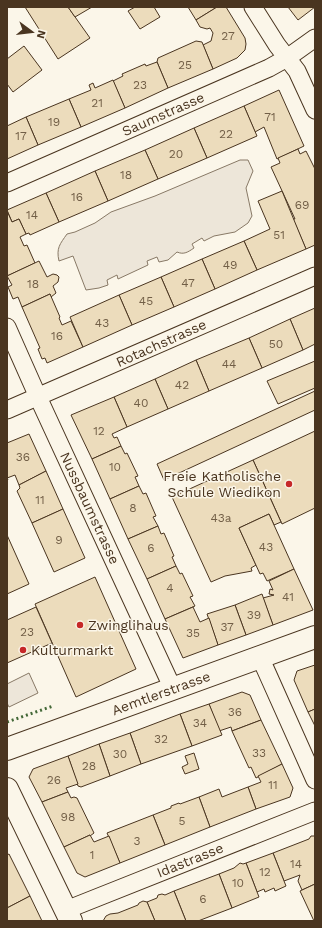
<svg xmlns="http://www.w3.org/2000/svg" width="322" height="928" font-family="'Work Sans',sans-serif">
<rect width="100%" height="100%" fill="#fbf6e9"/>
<g fill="#ede6d9" stroke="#887966">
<path d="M240,160H248L253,171L246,188L252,216L248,223L235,232L214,236L204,241L202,238L192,244L194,248C188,252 184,255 177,252L168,260L159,262L157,257L147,261L148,265L118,279L117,275L107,280L108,285L99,288L86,290L73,256L59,261C56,248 60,244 67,234L75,232L95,223L111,212L155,196Z"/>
<path d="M29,673L38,693L9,707L7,703V684Z"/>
</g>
<g fill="#ecdcbc" stroke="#4a3520">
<path d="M25,7H68L90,38L58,59Z"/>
<path d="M68,7H92L75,17Z"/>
<path d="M135,7H154L160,17L140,29L128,11Z"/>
<path d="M188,7H217L196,20Z"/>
<path d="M217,7H226L245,38L246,44L245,50L237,58L213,69L203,45L211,41L213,33L210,28L207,29L200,27L196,20Z"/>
<path d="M288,7H315L298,20Z"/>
<path d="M196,41L202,42L213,69L168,88L157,62L158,58Z"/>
<path d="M24,46L42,70L13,92L7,84V59Z"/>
<path d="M157,62L168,88L125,108L113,81L123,76L122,74L145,64L146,66Z"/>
<path d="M113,80L125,108L81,127L69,99L91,90L89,85L93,83L95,88Z"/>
<path d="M279,90L304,146L277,159L264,127L255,132L244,106Z"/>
<path d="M69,99L81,127L38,145L26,117Z"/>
<path d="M244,106L257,136L207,158L194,128Z"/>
<path d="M26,117L38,145L7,159V126Z"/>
<path d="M194,128L207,158L158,179L145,150Z"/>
<path d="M298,149L300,154L306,151L315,169V245L306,249L293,219H295L271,167L280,163L278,158Z"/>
<path d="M145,150L158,179L108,201L95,171Z"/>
<path d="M95,171L108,201L59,222L46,193Z"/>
<path d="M282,191L306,249L257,270L244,241L270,229L258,201Z"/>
<path d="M46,193L59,222L30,235L29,233L26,234L19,219L12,222L7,210Z"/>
<path d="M7,211L12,222L19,219L26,234L20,237L24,246L27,245L35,263L7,276Z"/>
<path d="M244,241L257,270L215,289L202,259Z"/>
<path d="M202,259L215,289L174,307L161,277Z"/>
<path d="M39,261L47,277L53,274L57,275L59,277L58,282L53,286L56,293L51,297L50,294L22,307L18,297L13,299L8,287L12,285L7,276Z"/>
<path d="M161,277L174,307L132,325L119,295Z"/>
<path d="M50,294L60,317L59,318L62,325L71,321L83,347L47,363L45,358L42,359L38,349L40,348L22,307Z"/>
<path d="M119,295L132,325L83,347L70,317Z"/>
<path d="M315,308V344L303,350L290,319Z"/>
<path d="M290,319L303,350L262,368L249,338Z"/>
<path d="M249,338L262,368L209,391L196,360Z"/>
<path d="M196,360L209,391L168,409L155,379Z"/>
<path d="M315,361V388L278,404L267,381Z"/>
<path d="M155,379L168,409L127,427L114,397Z"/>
<path d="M315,391V410L164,480L157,464Z"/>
<path d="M114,397L127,427L112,434L114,438L117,437L121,446L92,459L71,415Z"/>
<path d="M315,431V508L282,524L253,460Z"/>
<path d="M29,434L46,471L19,485L15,475L7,478L8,480H7V443Z"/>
<path d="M121,446L125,454L127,453L138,476L135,477L139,486L110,499L92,459Z"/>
<path d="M253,460L281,522L274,525L269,514L239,528L256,565L251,568L252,571L225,576L211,582L172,497Z"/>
<path d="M46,471L63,509L32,523L17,491L20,488L19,485Z"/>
<path d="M139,486L143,494L146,493L156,516L153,517L158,526L128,539L110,499Z"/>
<path d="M63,509L85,558L54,572L32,523Z"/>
<path d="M269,514L294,569L267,581L263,573L260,574L239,528Z"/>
<path d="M158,526L161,534L164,533L174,556L172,557L176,566L147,579L128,539Z"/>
<path d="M7,535L29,584L7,594Z"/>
<path d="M176,566L180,574L182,573L193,596L190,597L195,606L165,619L147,579Z"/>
<path d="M294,569L313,610L273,625L263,598L274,595L269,594L270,589L273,590L269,581Z"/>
<path d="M95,577L136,669L76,697L35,604Z"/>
<path d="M262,594L273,625L246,635L235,605Z"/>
<path d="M235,605L246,635L218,645L207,614Z"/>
<path d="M36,607L52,643L7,663V620Z"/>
<path d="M193,607L200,622L209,618L218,645L183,658L165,619Z"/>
<path d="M315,665V709L308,712L294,680L297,671Z"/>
<path d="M242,692L250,695L261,720L232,731L231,727L219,731L209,704Z"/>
<path d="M209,704L222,735L192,746L180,714Z"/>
<path d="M315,709V726L308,712Z"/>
<path d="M180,714L192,746L141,764L130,733Z"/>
<path d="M261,720L282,764L256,778L251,767L249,768L232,731Z"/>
<path d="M130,733L141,764L110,776L99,744Z"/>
<path d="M99,744L110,776L81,787L78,786L68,756Z"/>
<path d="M194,753L199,769L185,774L182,767L188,764L185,756Z"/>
<path d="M68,756L78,784L66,788L68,792L42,802L29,777L33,769Z"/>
<path d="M282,764L293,788L290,797L256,809L248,787L261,782L258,776Z"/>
<path d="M248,787L256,809L210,827L199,797L219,789L222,797Z"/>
<path d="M68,792L71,798L74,797L77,798L94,833L90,836V835L64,847L42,802Z"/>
<path d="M199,797L210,827L165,845L153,815L171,808V806L179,803L180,804Z"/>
<path d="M153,815L165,845L120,863L107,833Z"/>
<path d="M90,835L94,842L109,836L120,863L85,877L77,873L64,847Z"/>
<path d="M311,836H315V884L302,890L298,881L300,875L284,881L273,853L309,839Z"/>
<path d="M273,853L286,886L275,891L274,888L265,892L264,889L257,892L246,863Z"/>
<path d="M9,854L30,896L7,908V855Z"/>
<path d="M240,863L243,864L246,863L259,897L232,908L219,874L234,868Z"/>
<path d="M219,874L232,908L198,921H186L174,891Z"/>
<path d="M315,884V921H314L300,891Z"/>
<path d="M174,891L186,921H155L147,902L157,898L158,895L162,894L165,895Z"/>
<path d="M30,896L42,921H7V908Z"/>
<path d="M143,901L147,902L155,921H103L106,916L110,914L118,913L138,905L139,903Z"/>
</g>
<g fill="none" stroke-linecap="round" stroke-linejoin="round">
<defs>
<g id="street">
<path d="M253,7L277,45L297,71L315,110"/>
<path d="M7,183L269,68L287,58L315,38"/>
<path d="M7,327L38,397L173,689"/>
<path d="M7,410L315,276"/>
<path d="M260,657L315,780"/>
<path d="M66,910L315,811"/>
</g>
<g id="secondary">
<path d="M7,749L315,637"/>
<path d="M7,789L71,921"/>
</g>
</defs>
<use href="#street" stroke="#4a3520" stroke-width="19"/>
<use href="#secondary" stroke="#4a3520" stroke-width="24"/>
<use href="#street" stroke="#fbf6e9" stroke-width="17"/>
<use href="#secondary" stroke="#fbf6e9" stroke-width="22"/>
<path stroke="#436837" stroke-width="3" stroke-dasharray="2 3" stroke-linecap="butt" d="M7,722L53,706"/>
</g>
<g fill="#c62828" stroke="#fbf6e9" stroke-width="1.5">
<circle cx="289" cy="484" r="4"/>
<circle cx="80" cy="625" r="4"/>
<circle cx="23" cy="650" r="4"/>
</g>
<g text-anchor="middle" stroke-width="3" stroke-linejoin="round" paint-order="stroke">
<g font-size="12" fill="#725f47">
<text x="228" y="40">27</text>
<text x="185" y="69">25</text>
<text x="140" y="89">23</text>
<text x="97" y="107">21</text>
<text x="270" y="121">71</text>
<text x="54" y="126">19</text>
<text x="226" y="138">22</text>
<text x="21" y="140">17</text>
<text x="176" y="158">20</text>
<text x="126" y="179">18</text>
<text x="77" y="201">16</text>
<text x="302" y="209">69</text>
<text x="32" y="219">14</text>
<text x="279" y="239">51</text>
<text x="230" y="269">49</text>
<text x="188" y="287">47</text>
<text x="33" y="288">18</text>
<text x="146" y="305">45</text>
<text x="102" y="327">43</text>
<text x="57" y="340">16</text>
<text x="276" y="348">50</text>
<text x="229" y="368">44</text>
<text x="182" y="389">42</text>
<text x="141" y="407">40</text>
<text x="99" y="435">12</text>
<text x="23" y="461">36</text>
<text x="115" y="471">10</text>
<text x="40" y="504">11</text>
<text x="133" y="512">8</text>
<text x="221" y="522">43a</text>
<text x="59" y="544">9</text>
<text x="266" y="551">43</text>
<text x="151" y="552">6</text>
<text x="170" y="592">4</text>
<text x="288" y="601">41</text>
<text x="254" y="619">39</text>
<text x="227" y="631">37</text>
<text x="27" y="636">23</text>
<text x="193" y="637">35</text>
<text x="235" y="716">36</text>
<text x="200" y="727">34</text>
<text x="161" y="743">32</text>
<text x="259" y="757">33</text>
<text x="120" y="758">30</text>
<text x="89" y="770">28</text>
<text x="54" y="784">26</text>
<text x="273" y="789">11</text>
<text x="68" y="821">98</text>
<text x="182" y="825">5</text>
<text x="137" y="845">3</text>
<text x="92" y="859">1</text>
<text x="296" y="868">14</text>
<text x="265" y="876">12</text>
<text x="238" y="887">10</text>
<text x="203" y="903">6</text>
</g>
<g font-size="14" fill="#4a3520" stroke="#fbf6e9">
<text transform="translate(163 114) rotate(-24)" y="5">Saumstrasse</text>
<text transform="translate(161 343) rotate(-24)" y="5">Rotachstrasse</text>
<text transform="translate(90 508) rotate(65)" y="5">Nussbaumstrasse</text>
<text transform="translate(161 693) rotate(-20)" y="5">Aemtlerstrasse</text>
<text transform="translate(190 860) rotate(-22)" y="5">Idastrasse</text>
</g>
<g font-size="14" fill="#4a3520" stroke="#fbf6e9" text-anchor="start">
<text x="281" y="481" text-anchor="end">Freie Katholische<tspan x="281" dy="16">Schule Wiedikon</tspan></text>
<text x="88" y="630">Zwinglihaus</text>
<text x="31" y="655">Kulturmarkt</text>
</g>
</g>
<rect width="322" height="928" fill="none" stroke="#4a3520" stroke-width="16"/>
<g transform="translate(32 32) rotate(105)" stroke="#fbf6e9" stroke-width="3" paint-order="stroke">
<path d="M0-3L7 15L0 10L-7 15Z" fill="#4a3520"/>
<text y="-6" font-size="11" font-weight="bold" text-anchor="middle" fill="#4a3520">N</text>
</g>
</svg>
